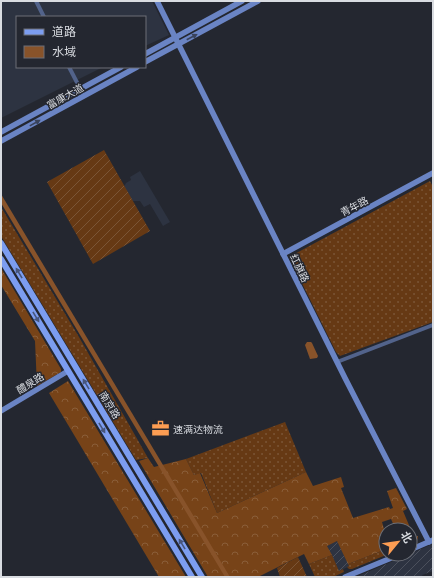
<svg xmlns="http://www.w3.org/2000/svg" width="434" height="578" font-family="Rubik,'Noto Sans SC',sans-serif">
<defs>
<pattern id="industrial-furrows" width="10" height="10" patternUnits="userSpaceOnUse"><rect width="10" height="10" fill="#2d3341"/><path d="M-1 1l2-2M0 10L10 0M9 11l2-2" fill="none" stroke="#4b505c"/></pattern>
<pattern id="grass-dots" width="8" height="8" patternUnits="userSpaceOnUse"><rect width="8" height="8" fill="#663914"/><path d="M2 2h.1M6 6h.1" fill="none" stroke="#7b5536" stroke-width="1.8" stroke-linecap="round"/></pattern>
<pattern id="forest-crowns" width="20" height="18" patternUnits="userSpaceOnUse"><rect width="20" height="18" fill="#774318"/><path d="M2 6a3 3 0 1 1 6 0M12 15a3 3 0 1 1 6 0" fill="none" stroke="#8a5e39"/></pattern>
<pattern id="garden-furrows" width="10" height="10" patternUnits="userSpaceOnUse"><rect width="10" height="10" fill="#663914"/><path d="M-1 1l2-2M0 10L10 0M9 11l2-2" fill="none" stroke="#7b5536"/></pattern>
</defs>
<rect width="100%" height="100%" fill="#242730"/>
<g fill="#2d3341">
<path d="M1,1H152L169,35L145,46V17H17V67H103L1,118Z"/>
<path d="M140,171L170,222L163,226L150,204L144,207L140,201H125L121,192L126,183L131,180L130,177Z"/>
</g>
<g fill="url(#industrial-furrows)">
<path d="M337,541L350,566L339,571L327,546Z"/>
<path d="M433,544V571L422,575L423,577H356Z"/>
</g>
<g fill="url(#grass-dots)">
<path d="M430,181L433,187V322L340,356L336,352L289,257Z"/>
<path d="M1,207L79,337L148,458L136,460L1,236Z"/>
<path d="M285,422L306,472L217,513L201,473L194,475L186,459Z"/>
<path d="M384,550L386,555L352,569H349L347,567L349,566L348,564Z"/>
<path d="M332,555L339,571L343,569L344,572L333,577H315L309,564Z"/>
</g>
<g fill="url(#forest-crowns)">
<path d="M1,268L61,369V372L37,386L35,341L1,285Z"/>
<path d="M68,381L186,577H159L49,393Z"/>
<path d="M148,458L154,467L186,459L194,475L200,473L217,513L306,472L313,486L341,477L344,487L341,488L353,518L389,507L390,509L393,508L387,491L396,488L407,509L403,511L414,537L418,536C418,541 415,543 410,545V530H396L391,519L382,522L386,536L380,538L384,550L348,564L337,541L327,546L332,555L309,564L304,554L258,577H208L139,461Z"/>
</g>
<g fill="url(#garden-furrows)">
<path d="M104,150L150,231L93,264L47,182Z"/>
<path d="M298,557L307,577H280L277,568Z"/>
</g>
<g fill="#88532a">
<path d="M1,194L230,577H225L1,203Z"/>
<path d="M307,342H311L312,343L318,356L317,358L310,359L305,345Z"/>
</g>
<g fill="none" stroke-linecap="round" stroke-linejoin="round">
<g stroke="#52638b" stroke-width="4">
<path d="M36,1L44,17"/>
<path d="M69,67L84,96"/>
<path d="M337,362L433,325"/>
</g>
<g stroke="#6a84c4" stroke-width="5.5">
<path d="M157,1L345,378L429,542"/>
<path d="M145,54L242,1"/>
<path d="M145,62L258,1"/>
<path d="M1,132L121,67"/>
<path d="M1,141L137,67"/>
<path d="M283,254L433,173"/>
<path d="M1,411L68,371"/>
<path d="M410,550L433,540"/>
<path d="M345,577L401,554"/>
</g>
<g stroke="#7c9df0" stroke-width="6">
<path d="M1,243L202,577"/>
<path d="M1,259L192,577"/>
</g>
</g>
<defs><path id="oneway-solid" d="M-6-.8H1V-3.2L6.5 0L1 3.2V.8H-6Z"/></defs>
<g fill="#39435c">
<use href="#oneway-solid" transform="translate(192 37) rotate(-28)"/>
<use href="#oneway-solid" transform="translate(35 123) rotate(-29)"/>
</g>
<g fill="#47567d">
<use href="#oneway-solid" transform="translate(19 273) rotate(-121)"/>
<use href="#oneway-solid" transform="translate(36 317) rotate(59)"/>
<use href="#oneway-solid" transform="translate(86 384) rotate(-121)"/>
<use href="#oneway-solid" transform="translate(102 428) rotate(59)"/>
<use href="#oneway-solid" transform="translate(182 544) rotate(-121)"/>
</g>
<defs>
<symbol id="office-bare" viewBox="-9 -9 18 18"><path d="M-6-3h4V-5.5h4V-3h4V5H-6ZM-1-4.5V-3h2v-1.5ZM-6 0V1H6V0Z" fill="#fc9d53" stroke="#242730" stroke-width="2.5" paint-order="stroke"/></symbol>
</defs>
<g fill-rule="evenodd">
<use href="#office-bare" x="148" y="416" width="25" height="25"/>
</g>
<g text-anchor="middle" stroke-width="3" stroke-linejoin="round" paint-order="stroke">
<g font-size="10" fill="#d9dce1" stroke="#242730">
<text transform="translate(65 96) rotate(-29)" y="4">富康大道</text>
<text transform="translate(354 206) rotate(-28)" y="4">青年路</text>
<text transform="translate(300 268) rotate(64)" y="4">红旗路</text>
<text transform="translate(30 383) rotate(-31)" y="4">醴泉路</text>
<text transform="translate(110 405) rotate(59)" y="4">南京路</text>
</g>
<g font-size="10" fill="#d9dce1" stroke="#242730" text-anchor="start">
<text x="173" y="433">速满达物流</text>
</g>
</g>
<rect width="434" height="578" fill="none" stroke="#d9dce1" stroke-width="4"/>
<rect x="16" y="16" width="130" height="52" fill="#242730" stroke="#6c6f77"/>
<rect x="24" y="29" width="20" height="6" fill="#7c9df0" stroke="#6c6f77"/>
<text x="52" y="36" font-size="12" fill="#d9dce1">道路</text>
<rect x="24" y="46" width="20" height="12" fill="#88532a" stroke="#6c6f77"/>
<text x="52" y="56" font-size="12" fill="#d9dce1">水域</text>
<g transform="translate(398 542) rotate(61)"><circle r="19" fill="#242730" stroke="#6c6f77"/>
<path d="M0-3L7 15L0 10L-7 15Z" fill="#fc9d53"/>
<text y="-6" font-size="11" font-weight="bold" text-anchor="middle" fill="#d9dce1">北</text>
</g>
</svg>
